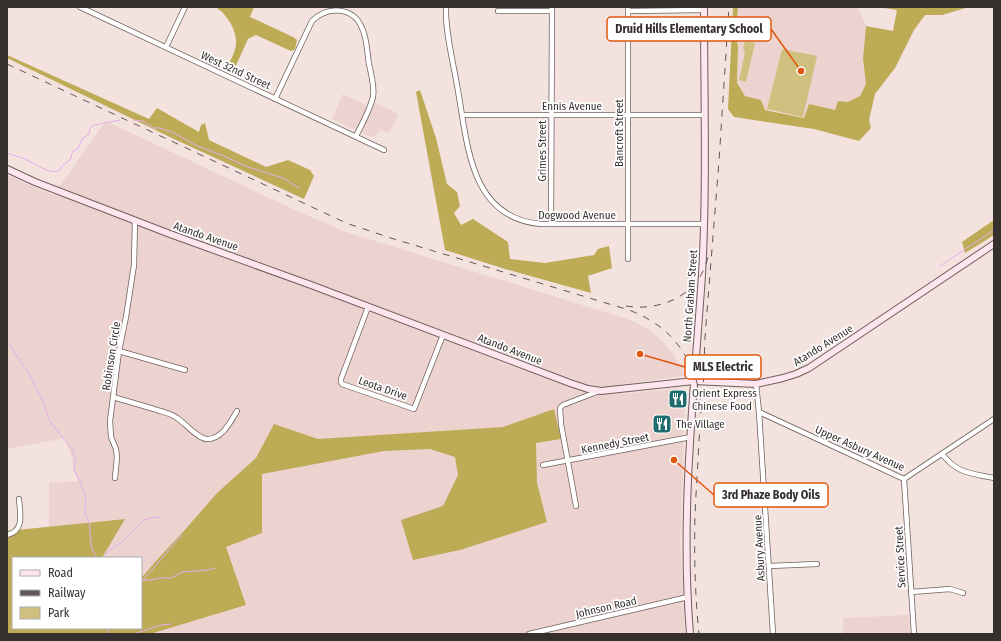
<svg xmlns="http://www.w3.org/2000/svg" width="1001" height="641" font-family="'Fira Sans Condensed',sans-serif">
<rect width="100%" height="100%" fill="#f3e2de"/>
<g fill="#edd3cf">
<path d="M738,7H858L866,26L863,59L866,84L860,96L848,102L835,110L804,118L765,109L761,100L745,96L737,83L738,47L736,38Z"/>
<path d="M343,94L372,108L375,103L399,114L389,133L380,130L376,136L370,137L332,119Z"/>
<path d="M106,121L297,211L346,232L624,318L637,323L651,331L664,343L675,356L685,375L681,376L619,385L621,394L664,390L665,389L676,388L681,389L685,394L681,533H680L685,634H117L141,628V558H102L124,519L49,527V483L79,481L74,472L71,455L65,438L7,449V175L53,195Z"/>
<path d="M909,615L910,634H843V618Z"/>
</g>
<g fill="#cfc080">
<path d="M745,41L755,43L746,82L739,80L745,52L743,49Z"/>
<path d="M782,49L817,56L803,117L767,109Z"/>
</g>
<g fill="#beab56">
<path d="M215,7H254L250,17L293,37L297,40L295,49L291,51L256,35L248,39L233,72L229,73L226,69C230,61 237,50 236,40C235,27 226,13 215,7Z"/>
<path d="M733,7H738L736,38L738,47L737,83L745,96L761,100L765,110L804,118L809,104L835,110L838,101L848,102L860,96L866,84L863,59L866,26L893,31L897,10L877,7H969L942,15H925L914,30L895,68L875,94L869,120L871,128L859,141L814,129L734,117L728,109Z"/>
<path d="M7,55L149,119L157,108L199,132L201,125L205,123L209,140L266,167L288,160L310,170L314,176L304,199L174,139L7,58Z"/>
<path d="M420,90L436,138L447,184L457,192L460,206L454,213L461,225L473,219L508,242L510,259L545,263L594,255L598,249L609,246L612,268L588,276L591,293L505,269L445,250L416,92Z"/>
<path d="M994,220V235L965,253L962,242Z"/>
<path d="M554,409L561,439L536,443L537,483L547,522L460,550L413,560L401,520L443,506L458,475L455,457L430,449L384,451L262,474V533L226,547L246,605L150,634H7V531L125,519L102,558H13V628H141V577L144,575L155,562L183,532L217,493L256,458L274,424L318,439L503,427Z"/>
</g>
<g fill="none" stroke-linecap="round" stroke-linejoin="round">
<g stroke="#e5adee" stroke-width="1">
<path d="M133,120L143,121L153,128H160L174,133L197,146L224,156L245,166L283,178L299,188"/>
<path d="M7,153C14,156 22,157 29,161C37,165 49,174 59,171L63,165L70,160L73,151L78,149L82,139L89,134L90,128L94,125L120,120"/>
<path d="M940,266L994,230"/>
<path d="M7,341L31,377L43,401L49,420L73,451L76,462L74,466V469L80,482L86,499L85,508L86,516L90,524C89,526 91,546 92,548C93,552 95,554 96,558"/>
<path d="M105,558L106,553L123,541L144,520L150,518L160,517"/>
<path d="M143,580L182,535"/>
<path d="M141,582L143,580H150L160,578H171L183,572L208,570L215,568"/>
<path d="M108,634V628"/>
<path d="M134,634L161,625L171,624"/>
</g>
<defs>
<g id="minor">
<path d="M80,7L384,150"/>
<path d="M446,7C445,33 454,65 458,91C468,146 470,218 541,224H703"/>
<path d="M628,7V259"/>
<path d="M498,11H552"/>
<path d="M628,11L704,10"/>
<path d="M166,47L185,7"/>
<path d="M275,99L312,21C327,6 353,6 362,28C367,38 367,52 369,64C371,74 375,87 373,97C370,110 362,124 356,136"/>
<path d="M463,115H704"/>
<path d="M551,224L552,7"/>
<path d="M368,307L341,379V382L342,384L414,409L443,335"/>
<path d="M119,351L185,370"/>
<path d="M756,384L759,412L904,479L994,419"/>
<path d="M113,397C127,401 140,405 154,409C162,412 171,413 177,418C185,423 198,439 207,439C222,439 230,423 237,411"/>
<path d="M759,412L773,634"/>
<path d="M942,454C958,474 970,473 994,478"/>
<path d="M543,465L691,437"/>
<path d="M115,478L117,457L116,449L111,437L110,421L119,351L126,317L134,265L135,220"/>
<path d="M904,479L914,634"/>
<path d="M576,506L561,424L560,408L563,405L599,391"/>
<path d="M7,535C25,531 20,513 19,499"/>
<path d="M769,566L817,564"/>
<path d="M911,592L950,589L963,593"/>
<path d="M529,634L688,597"/>
</g>
<g id="secondary">
<path d="M7,169L35,182L170,234L311,285L570,383L588,389L601,391L694,381L756,384L783,378L796,374L809,368L994,244"/>
<path d="M690,634C680,514 694,394 702,275C707,186 704,96 704,7"/>
</g>
</defs>
<use href="#minor" stroke="#6e605d" stroke-width="6"/>
<use href="#secondary" stroke="#6e605d" stroke-width="8"/>
<use href="#minor" stroke="#fff" stroke-width="4.5"/>
<use href="#secondary" stroke="#ffe5ee" stroke-width="6"/>
<g stroke="#615857" stroke-width="1" stroke-dasharray="7 7" stroke-linecap="butt">
<path d="M7,64L346,223L394,239L629,310C637,313 645,317 653,322C679,338 696,368 700,397C702,411 700,426 699,440C698,465 696,490 695,515C694,555 695,595 699,634"/>
<path d="M626,306C662,312 700,294 708,257"/>
<path d="M703,396L705,337L719,161L729,7"/>
</g>
</g>
<defs>
<symbol id="restaurant-square" viewBox="-11 -11 22 22"><rect x="-9" y="-9" width="18" height="18" rx="4" fill="#1e6b6d" stroke="#fff"/><path d="M-5-6h1v4h1v-4h1v4h1v-4h1v5L-1.5 .5V6h-2V.5L-5-1ZM5-6V6H3V1.5H1.5Q1.5-4 5-6Z" fill="#fff"/></symbol>
</defs>
<g fill-rule="evenodd">
<use href="#restaurant-square" x="667" y="388" width="22" height="22"/>
<use href="#restaurant-square" x="651" y="413" width="22" height="22"/>
</g>
<g text-anchor="middle" stroke-width="3.5" stroke-linejoin="round" paint-order="stroke">
<g font-size="11" fill="#352f2e" stroke="#fff">
<text transform="translate(236 70) rotate(25)" y="4">West 32nd Street</text>
<text x="572" y="110">Ennis Avenue</text>
<text transform="translate(619 133) rotate(-90)" y="4">Bancroft Street</text>
<text transform="translate(542 151) rotate(-90)" y="4">Grimes Street</text>
<text x="577" y="219">Dogwood Avenue</text>
<text transform="translate(206 236) rotate(19)" y="4">Atando Avenue</text>
<text transform="translate(690 296) rotate(-86)" y="4">North Graham Street</text>
<text transform="translate(823 345) rotate(-32)" y="4">Atando Avenue</text>
<text transform="translate(510 349) rotate(21)" y="4">Atando Avenue</text>
<text transform="translate(111 356) rotate(-81)" y="4">Robinson Circle</text>
<text transform="translate(383 388) rotate(19)" y="4">Leota Drive</text>
<text transform="translate(615 443) rotate(-11)" y="4">Kennedy Street</text>
<text transform="translate(860 448) rotate(24)" y="4">Upper Asbury Avenue</text>
<text transform="translate(759 548) rotate(-93)" y="4">Asbury Avenue</text>
<text transform="translate(900 557) rotate(-93)" y="4">Service Street</text>
<text transform="translate(606 607) rotate(-13)" y="4">Johnson Road</text>
</g>
<g font-size="11" fill="#352f2e" stroke="#fff" text-anchor="start">
<text x="692" y="397">Orient Express<tspan x="692" dy="13">Chinese Food</tspan></text>
<text x="676" y="428">The Village</text>
</g>
</g>
<path fill="none" stroke="#df570e" stroke-width="1.5" d="M801 71L771 29M640 354L685 367M674 460L714 495"/>
<g fill="#df570e" stroke="#fff" stroke-width="1.5">
<circle cx="801" cy="71" r="4"/>
<circle cx="640" cy="354" r="4"/>
<circle cx="674" cy="460" r="4"/>
</g>
<g fill="#fff" stroke="#df570e" stroke-width="1.5">
<rect x="607" y="17" width="164" height="24" rx="4"/>
<rect x="685" y="355" width="76" height="24" rx="4"/>
<rect x="714" y="483" width="114" height="24" rx="4"/>
</g>
<g font-size="12" text-anchor="middle" font-weight="bold" fill="#352f2e">
<text x="689" y="33">Druid Hills Elementary School</text>
<text x="723" y="371">MLS Electric</text>
<text x="771" y="499">3rd Phaze Body Oils</text>
</g>
<rect width="1001" height="641" fill="none" stroke="#352f2e" stroke-width="16"/>
<rect x="12" y="557" width="130" height="72" fill="#ffffff" stroke="#aeacab"/>
<rect x="20" y="570" width="20" height="6" fill="#ffe5ee" stroke="#aeacab"/>
<text x="48" y="577" font-size="12" fill="#352f2e">Road</text>
<rect x="20" y="590" width="20" height="6" fill="#615857" stroke="#aeacab"/>
<text x="48" y="597" font-size="12" fill="#352f2e">Railway</text>
<rect x="20" y="607" width="20" height="12" fill="#cfc080" stroke="#aeacab"/>
<text x="48" y="617" font-size="12" fill="#352f2e">Park</text>
</svg>
